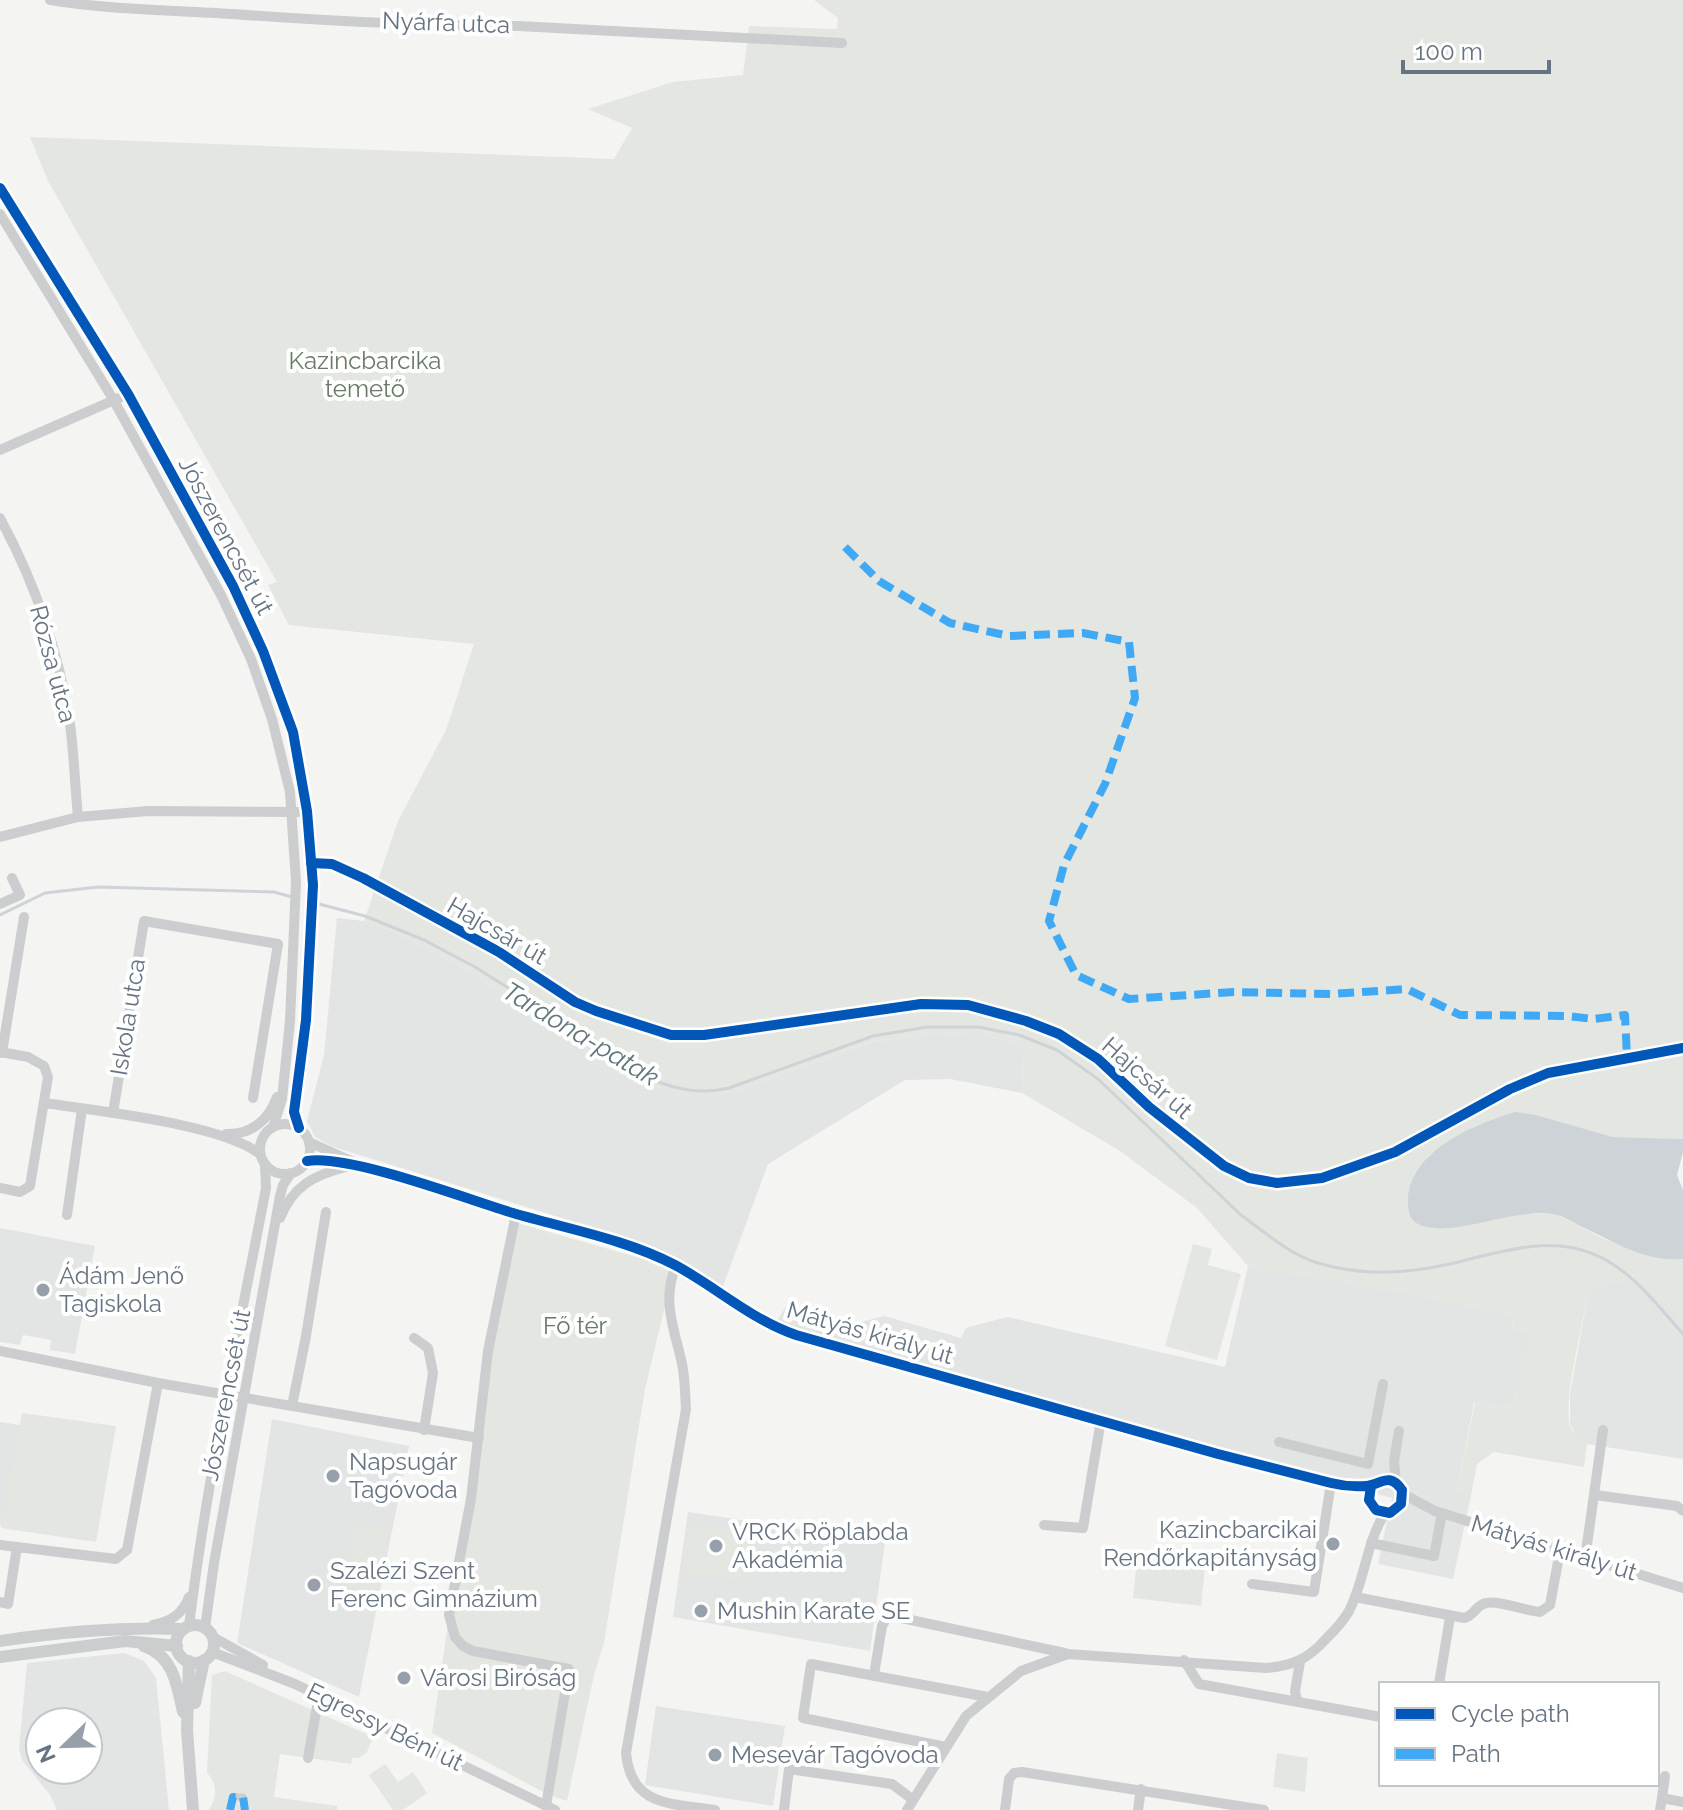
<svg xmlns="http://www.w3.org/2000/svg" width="1683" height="1810" font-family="Raleway,sans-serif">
<rect width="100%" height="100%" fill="#f4f4f3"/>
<g fill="#e3e4e4" fill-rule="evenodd">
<path d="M337,918L364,921L392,931L473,973L566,1033L731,1093L872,1042L929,1034L977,1033L1023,1045L1022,1093L950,1079L905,1080L768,1164L722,1289L655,1247L331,1146L315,1137L307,1121L324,1055Z"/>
<path d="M0,1228L95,1246L75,1354L50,1350L51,1340L23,1335L20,1345L0,1342Z"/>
<path d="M1248,1266L1425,1296L1513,1315L1512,1329L1529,1333L1513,1407L1474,1403L1457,1490L1471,1496L1453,1579L1378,1564L1392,1498L776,1323L787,1304L857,1323L884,1316L961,1338L966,1328L1007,1317L1225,1367Z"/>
<path d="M1637,1275L1683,1322V1459L1587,1444L1576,1436L1570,1424V1394L1588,1294L1596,1285L1621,1281Z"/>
<path d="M272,1419L409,1446L359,1697L237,1643Z"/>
<path d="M0,1422L20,1425L3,1526L0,1525Z"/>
<path d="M688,1512L885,1542L870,1651L673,1617Z"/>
<path d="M124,1653L144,1661L156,1678L169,1810H57L50,1795L22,1760L19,1749L27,1663ZM40,1722H88V1770H40Z"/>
<path d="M656,1706L785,1726L773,1806L645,1785Z"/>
</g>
<g fill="#e4e7e1">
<path d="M814,0H1683V1139L1613,1137L1536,1115L1478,1125L1429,1155L1411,1186L1408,1210L1413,1220L1422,1226L1435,1229L1525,1214H1556L1606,1240L1683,1259V1322L1637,1275L1621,1281L1596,1285L1588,1294C1583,1323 1563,1400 1570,1426C1573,1434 1580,1439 1587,1444L1584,1467L1494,1452L1477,1464L1471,1496L1457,1490L1475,1403L1513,1407L1528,1333L1512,1329L1513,1315L1425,1296L1248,1266L1197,1208L1120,1151L1022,1093L1023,1045L977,1033L929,1034L872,1042L731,1093L704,1099L652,1088L473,973L392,931L364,921L398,821L446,730L474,644L289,625L268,585L277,582L48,181L30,137L614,159L632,128L588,109L673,82L743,75L749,26L837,29L838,18Z"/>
<path d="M514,1222L643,1259L673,1273L645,1389L604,1643L594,1675L567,1801L547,1794L432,1733L488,1351Z"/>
<path d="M1193,1244L1212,1249L1208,1265L1241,1274L1217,1360L1165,1346Z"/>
<path d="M22,1413L116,1426L96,1542L1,1528Z"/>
<path d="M689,1523L749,1531L742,1582L682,1574Z"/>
<path d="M355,1524L389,1530L378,1592L344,1586Z"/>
<path d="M1138,1550L1206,1558L1201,1606L1133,1598Z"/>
<path d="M225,1671L373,1737L367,1752L359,1758H352L351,1764L280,1754L274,1797L337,1806V1810H209C217,1795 218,1786 207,1773L212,1675Z"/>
<path d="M1277,1753L1308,1758L1305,1792L1273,1787Z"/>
<path d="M385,1764L398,1782L413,1772L427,1793L403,1810H393L369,1775Z"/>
</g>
<path fill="#cdd3d6" d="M1515,1112L1536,1115L1613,1137L1683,1139V1152L1677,1175L1683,1190V1259C1644,1262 1615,1242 1580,1226C1572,1222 1562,1215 1553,1214C1513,1209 1458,1235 1426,1227C1415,1225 1408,1217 1408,1206C1405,1152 1473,1125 1515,1112Z"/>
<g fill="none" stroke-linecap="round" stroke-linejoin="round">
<g stroke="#cdd3d6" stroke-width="3">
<path d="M315,903L365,916L424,940L475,967L658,1082C684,1091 702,1094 729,1088L873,1036L927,1027H978L1019,1035L1057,1050L1098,1079L1241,1215C1264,1232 1291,1255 1318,1263C1370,1279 1423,1272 1474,1258C1514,1248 1553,1238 1593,1254C1630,1268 1658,1306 1683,1334"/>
<path d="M0,915L45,893L98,887L274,892L292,897"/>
</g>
<path stroke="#cccdce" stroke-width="7" d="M230,1810L233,1797H243L245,1810"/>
<g stroke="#cccdce" stroke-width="10">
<path d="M50,0C111,10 171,10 232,14C327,21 423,26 518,26L842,43"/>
<path d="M0,188L128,394L233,586L263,651L293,732L307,811L313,885L306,1020L294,1112L299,1128"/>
<path d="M0,214L113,399L221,595L251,659L272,719L290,792L296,882L290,1021L282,1099L273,1127"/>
<path d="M0,450L128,394"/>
<path d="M0,518C34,581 59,652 70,724C74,754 75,786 78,817"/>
<path d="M0,837L78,817L148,811L299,812"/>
<path d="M311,863L332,864L363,878L499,952L575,1002L596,1011L671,1035H704L921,1004L968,1005L1026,1021L1059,1034L1098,1059L1149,1107L1224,1166L1249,1178L1277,1183L1322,1178L1395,1152L1510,1089L1548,1073L1683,1048"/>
<path d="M0,904L20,895L12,878"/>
<path d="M0,1052L28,1057L44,1066L48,1077L30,1186L20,1192L0,1188"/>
<path d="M2,1053L24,917"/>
<path d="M45,1103C97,1111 222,1124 260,1154"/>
<path d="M113,1113L144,921L278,944L253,1098"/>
<circle cx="285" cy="1149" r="25"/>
<path d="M226,1134C251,1135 269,1120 277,1097"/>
<path d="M309,1142L351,1161"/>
<path d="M307,1161C349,1154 467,1199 513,1213C567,1229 625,1239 675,1265C716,1287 752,1320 796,1335L1218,1454L1331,1483C1343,1486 1354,1487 1366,1486C1381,1485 1389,1471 1402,1490L1401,1504L1390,1513L1376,1510L1369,1500L1371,1486"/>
<path d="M516,1214L488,1351L471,1499L449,1615L455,1637L463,1646L473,1651L569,1669L546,1806"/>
<path d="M67,1215L82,1109"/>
<path d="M280,1218C293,1186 314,1175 346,1167"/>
<path d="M676,1266C662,1299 673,1326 681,1359C685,1374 685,1393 686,1409L626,1753C631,1807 671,1803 715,1810"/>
<path d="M414,1338L428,1348L433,1373L424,1430"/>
<path d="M0,1351L158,1383L479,1438"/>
<path d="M292,1406L306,1336L326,1212"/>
<path d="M1279,1442L1368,1464L1383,1384"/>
<path d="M1396,1483L1394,1461L1399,1431"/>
<path d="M1403,1494L1435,1511L1683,1588"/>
<path d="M1595,1495L1677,1506L1683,1511"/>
<path d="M1044,1525L1083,1528L1101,1420"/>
<path d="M1371,1543L1434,1556L1442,1513"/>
<path d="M0,1545L116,1559L127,1550L158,1383"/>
<path d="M1585,1559L1603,1430"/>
<path d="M1252,1584L1314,1592L1331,1483"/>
<path d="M1355,1597L1464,1618C1474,1616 1476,1605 1486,1603C1498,1600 1526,1611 1540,1612L1550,1605L1560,1551"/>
<path d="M0,1602L8,1604L17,1547"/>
<path d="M153,1625C171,1621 182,1615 189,1597"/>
<path d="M189,1626C207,1479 238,1334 266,1188L265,1165"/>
<path d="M205,1628L214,1563L280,1196L283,1185L291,1173"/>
<path d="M213,1637L263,1665"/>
<path d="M212,1652L295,1684L555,1810"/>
<path d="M1184,1660L1199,1684L1381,1717"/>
<path d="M874,1675L882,1626L886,1619L892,1616L1065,1653"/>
<path d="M1439,1684L1450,1617"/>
<path d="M1297,1701L1295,1691L1300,1662"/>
<path d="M946,1747L803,1718L811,1664L988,1697"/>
<path d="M308,1758L319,1695"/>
<path d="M1662,1798L1665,1776"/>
<path d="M784,1810L789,1769L892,1784L912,1799"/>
<path d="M907,1810L966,1716L1021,1671L1068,1654L1266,1668C1292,1666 1308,1659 1325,1640C1334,1631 1343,1622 1349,1611C1365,1580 1366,1543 1385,1513"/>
<path d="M1005,1810L1009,1779L1014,1773L1022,1772L1264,1810"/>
<path d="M1138,1810L1141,1789"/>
<path d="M1660,1810L1662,1798L1683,1802"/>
</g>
<g stroke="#cccdce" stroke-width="12">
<circle cx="195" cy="1644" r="19"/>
<path d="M0,1641C61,1632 121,1627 183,1629"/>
<path d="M144,1646C173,1656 177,1684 183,1712"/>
<path d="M0,1657L125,1641L177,1646"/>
<path d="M189,1661L187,1730L193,1810"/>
<path d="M195,1703L204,1660"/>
</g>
<g stroke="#3fa9f5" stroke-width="8" stroke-dasharray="16 8" stroke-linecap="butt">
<path d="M845,547L879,581L950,623L1009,636L1083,633L1129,642L1135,698L1105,784L1064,865L1049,921L1076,975L1129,999L1234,992L1332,994L1407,989L1460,1015L1567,1016L1593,1019L1625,1015L1627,1057"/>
<path d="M230,1810L233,1797H243L245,1810"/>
</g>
<defs>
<g id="cycleway">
<path d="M0,188L128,394L233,586L263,651L293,732L307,811L313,885L306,1020L294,1112L299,1128"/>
<path d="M311,863L332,864L363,878L499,952L575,1002L596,1011L671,1035H704L921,1004L968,1005L1026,1021L1059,1034L1098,1059L1149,1107L1224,1166L1249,1178L1277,1183L1322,1178L1395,1152L1510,1089L1548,1073L1683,1048"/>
<path d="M307,1161C349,1154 467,1199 513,1213C567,1229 625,1239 675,1265C716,1287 752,1320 796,1335L1218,1454L1331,1483C1343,1486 1354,1487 1366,1486C1381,1485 1389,1471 1402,1490L1401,1504L1390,1513L1376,1510L1369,1500L1371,1486"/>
</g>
</defs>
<use href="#cycleway" stroke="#fff" stroke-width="15"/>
<use href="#cycleway" stroke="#0057b8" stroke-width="10"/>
</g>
<g fill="#97a0aa" stroke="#fff" stroke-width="3">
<circle cx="43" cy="1290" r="8"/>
<circle cx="333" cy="1476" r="8"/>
<circle cx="1333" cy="1544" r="8"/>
<circle cx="716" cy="1546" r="8"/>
<circle cx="314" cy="1585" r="8"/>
<circle cx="701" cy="1611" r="8"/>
<circle cx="404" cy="1678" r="8"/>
<circle cx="715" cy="1755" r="8"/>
</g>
<g text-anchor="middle" stroke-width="8" stroke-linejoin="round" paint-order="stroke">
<g font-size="24" fill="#657382" stroke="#fff">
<text transform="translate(446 23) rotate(2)" y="8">Nyárfa utca</text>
<text transform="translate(226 536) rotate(62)" y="8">Jószerencsét út</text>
<text transform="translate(53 664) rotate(75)" y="8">Rózsa utca</text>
<text transform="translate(497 931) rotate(30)" y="8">Hajcsár út</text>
<text transform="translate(128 1017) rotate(-81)" y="8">Iskola utca</text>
<text transform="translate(1147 1078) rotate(41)" y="8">Hajcsár út</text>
<text transform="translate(870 1333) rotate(16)" y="8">Mátyás király út</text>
<text transform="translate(226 1395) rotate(-79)" y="8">Jószerencsét út</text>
<text transform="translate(1554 1548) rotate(17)" y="8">Mátyás király út</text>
<text transform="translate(385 1727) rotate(26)" y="8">Egressy Béni út</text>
</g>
<g font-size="24" fill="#677a64" stroke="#fff">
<text x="365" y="369">Kazincbarcika<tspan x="365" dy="28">temető</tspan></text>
<text x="575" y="1334">Fő tér</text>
</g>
<g font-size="24" fill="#657382" stroke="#fff" text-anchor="start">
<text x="59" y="1284">Ádám Jenő<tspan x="59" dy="28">Tagiskola</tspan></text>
<text x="349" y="1470">Napsugár<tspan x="349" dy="28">Tagóvoda</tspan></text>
<text x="1317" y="1538" text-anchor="end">Kazincbarcikai<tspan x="1317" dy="28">Rendőrkapitányság</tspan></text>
<text x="732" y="1540">VRCK Röplabda<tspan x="732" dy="28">Akadémia</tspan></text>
<text x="330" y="1579">Szalézi Szent<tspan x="330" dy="28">Ferenc Gimnázium</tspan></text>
<text x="717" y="1619">Mushin Karate SE</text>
<text x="420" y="1686">Városi Biróság</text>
<text x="731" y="1763">Mesevár Tagóvoda</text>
</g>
<g font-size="26" font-style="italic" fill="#61757f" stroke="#fff">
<text transform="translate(581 1034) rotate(31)" y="9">Tardona-patak</text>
</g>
</g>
<rect x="1379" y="1682" width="280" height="104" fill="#ffffff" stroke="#c1c7cd" stroke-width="2"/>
<rect x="1395" y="1708" width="40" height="12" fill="#0057b8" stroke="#c1c7cd" stroke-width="2"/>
<text x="1451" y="1722" font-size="24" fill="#657382">Cycle path</text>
<rect x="1395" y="1748" width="40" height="12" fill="#3fa9f5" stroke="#c1c7cd" stroke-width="2"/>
<text x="1451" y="1762" font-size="24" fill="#657382">Path</text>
<g transform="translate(64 1746) rotate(247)"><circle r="38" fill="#ffffff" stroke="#c1c7cd" stroke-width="2"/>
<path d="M0-6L14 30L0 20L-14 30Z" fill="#97a0aa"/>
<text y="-12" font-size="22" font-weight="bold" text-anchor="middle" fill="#657382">N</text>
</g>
<path d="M1403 60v12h146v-12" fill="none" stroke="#657382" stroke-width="4"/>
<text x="1415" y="60" font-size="24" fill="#657382" stroke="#ffffff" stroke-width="6" paint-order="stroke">100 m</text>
</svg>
